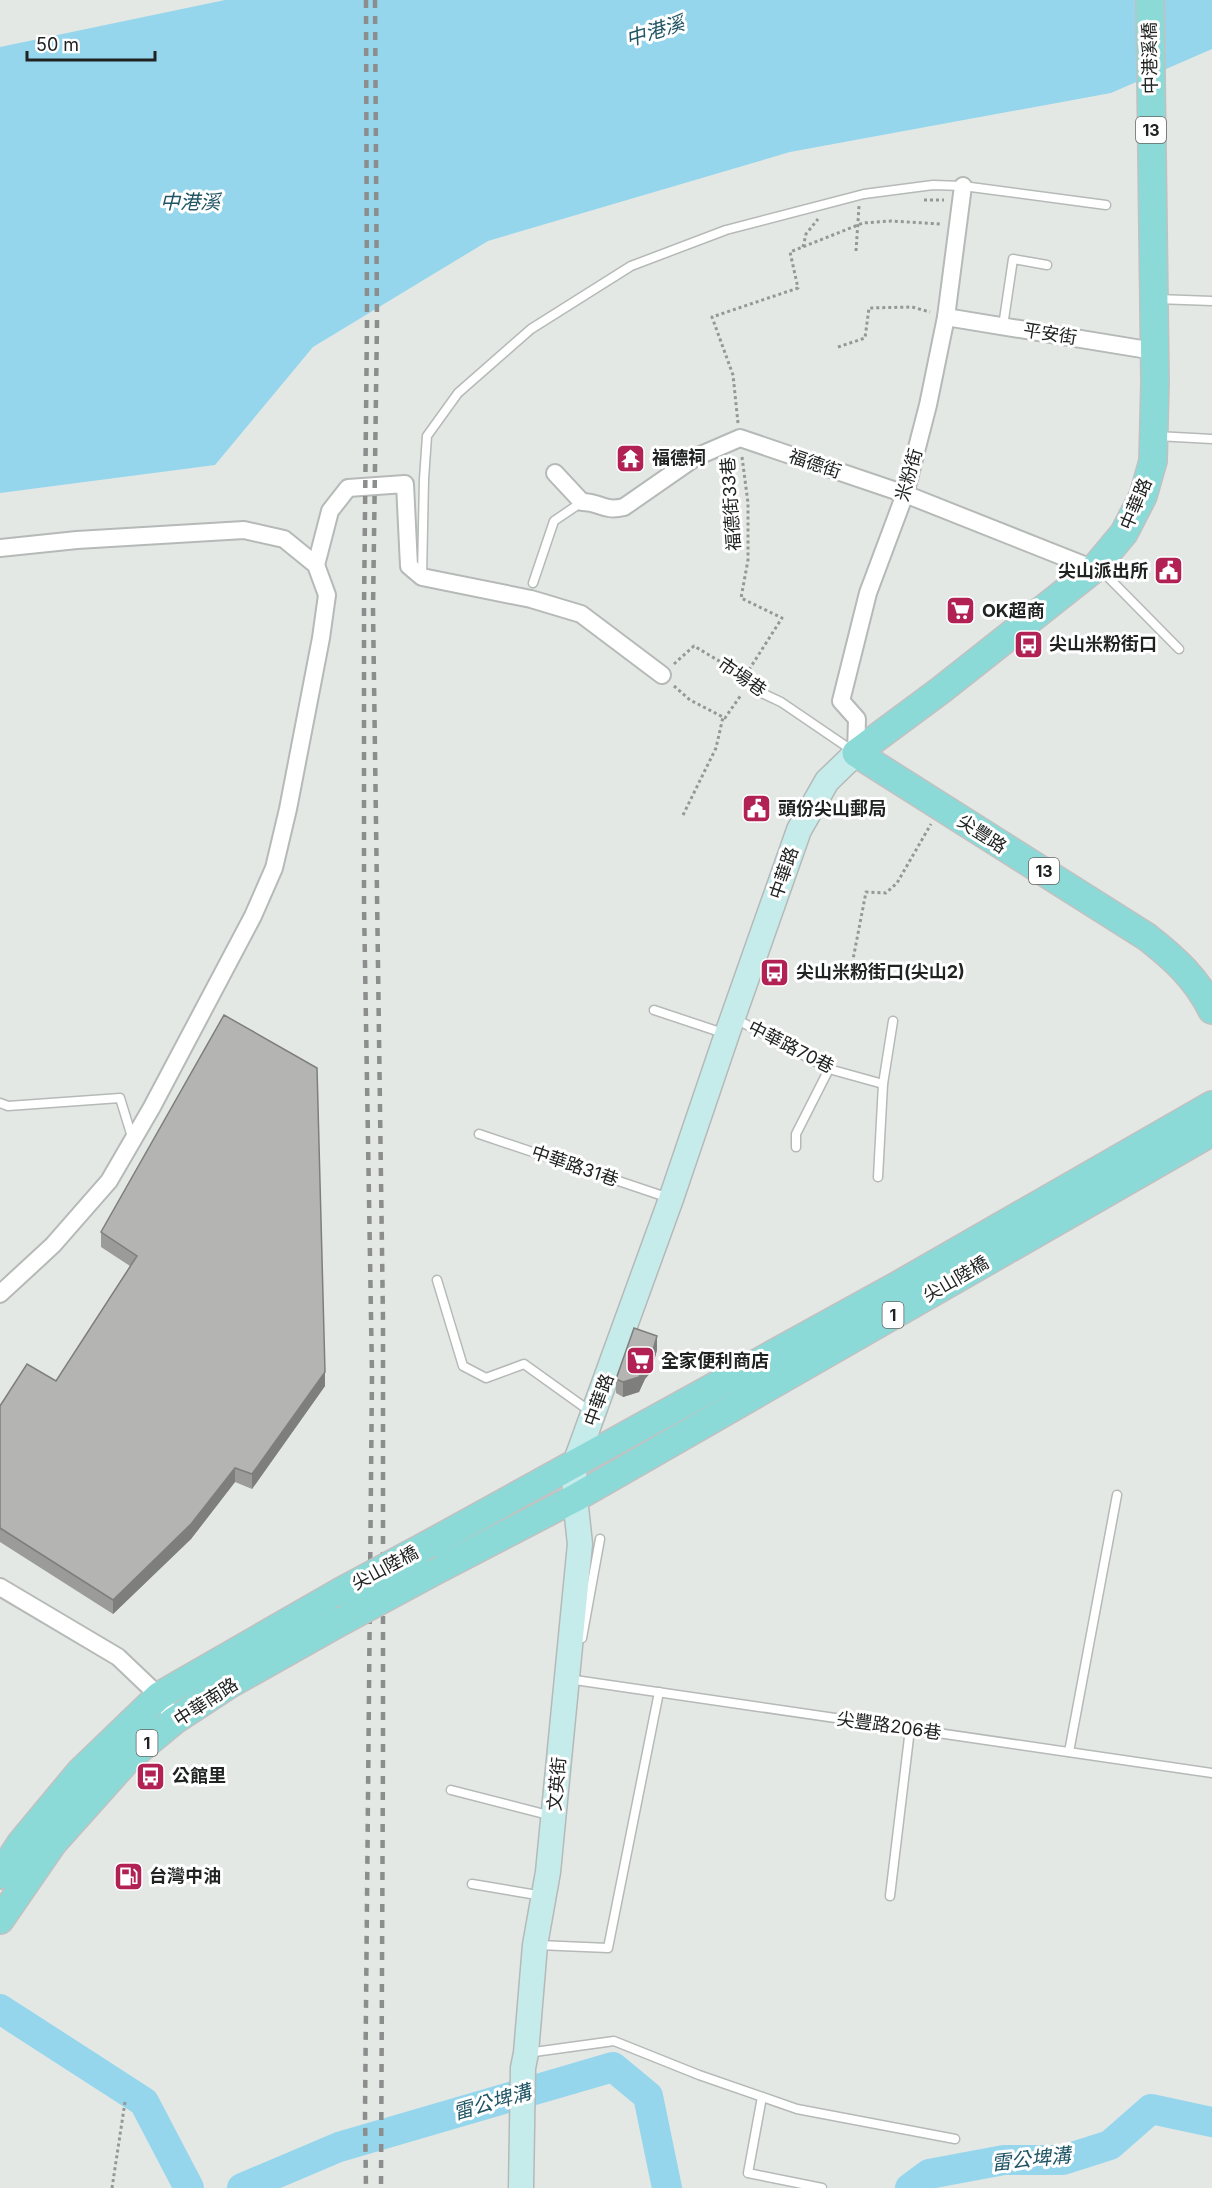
<svg xmlns="http://www.w3.org/2000/svg" width="1212" height="2188" font-family="Inter,'Noto Sans TC',sans-serif">
<rect width="100%" height="100%" fill="#e4e8e5"/>
<path fill="#95d6ed" d="M225,0H1212V49L1111,93L790,152L488,241L313,347L215,465L0,493V47Z"/>
<g fill="none" stroke-linecap="round" stroke-linejoin="round">
<g stroke="#95d6ed" stroke-width="30">
<path d="M0,2009L144,2102L189,2188"/>
<path d="M242,2188L339,2147L613,2067L648,2096L667,2188"/>
<path d="M910,2188L929,2174L1004,2160H1063L1110,2145L1151,2109L1212,2122"/>
</g>
<defs>
<g id="lane">
<path d="M1157,299L1212,301"/>
<path d="M1003,326L1013,259L1047,265"/>
<path d="M1157,436L1212,439"/>
<path d="M1098,570L1102,571L1179,649"/>
<path d="M422,576L424,479L427,436L458,393L531,329L631,266L726,230L864,194L933,185L963,186L1106,205"/>
<path d="M533,583L554,521L582,502"/>
<path d="M753,689L781,702L853,751"/>
<path d="M654,1010L726,1034"/>
<path d="M734,1018L829,1069L883,1084L878,1177"/>
<path d="M883,1084L893,1021"/>
<path d="M0,1103L8,1106L120,1098L132,1137"/>
<path d="M479,1134L669,1198"/>
<path d="M796,1147V1134L829,1069"/>
<path d="M437,1280L463,1366L486,1378L524,1364L591,1412"/>
<path d="M582,1638L600,1539"/>
<path d="M568,1679L1212,1773"/>
<path d="M1069,1752L1117,1495"/>
<path d="M451,1790L552,1816"/>
<path d="M472,1884L543,1896"/>
<path d="M890,1896L910,1729"/>
<path d="M538,1945L608,1948L659,1692"/>
<path d="M527,2053L614,2041L699,2075L797,2109L955,2139"/>
<path d="M762,2097L748,2173L822,2188"/>
</g>
<g id="street">
<path d="M946,317L1154,351"/>
<path d="M555,473L582,502C601,502 603,512 624,507L696,457L740,438L905,494L1094,569"/>
<path d="M0,548L77,540L244,530L284,539L316,565L327,595L321,638L288,809L274,868L253,916L152,1107L109,1181L53,1245L0,1294"/>
<path d="M316,565L330,511L348,488L405,484L409,566L422,577L531,599L581,614L662,675"/>
<path d="M856,753L857,719L841,701L868,593L905,494L928,405L946,317L963,186"/>
<path d="M0,1587L118,1657L159,1696L175,1720"/>
</g>
<path id="secondary" d="M521,2188L523,2068L526,2053L535,1945L548,1872L580,1544L575,1498L574,1466L671,1199L727,1034L799,830L827,781L856,753"/>
<g id="primary">
<path d="M1150,0L1155,382L1153,461L1143,496L1124,533L1094,569L941,690L856,753L1147,937C1175,959 1196,978 1212,1010"/>
<path d="M429,1544L902,1283L1212,1105"/>
<path d="M429,1574L575,1498L1212,1132"/>
<path d="M0,1875L21,1843L80,1772L159,1696L340,1592"/>
<path d="M0,1920L53,1843L129,1758L175,1720L230,1684L342,1621"/>
</g>
</defs>
<use href="#lane" stroke="#b5b9b7" stroke-width="11"/>
<use href="#street" stroke="#b5b9b7" stroke-width="20"/>
<use href="#secondary" stroke="#b5b9b7" stroke-width="27"/>
<use href="#primary" stroke="#c1c1c1" stroke-width="30"/>
<g stroke="#959896" stroke-width="3" stroke-dasharray="3 3" stroke-linecap="butt">
<path d="M924,200H944"/>
<path d="M803,247L806,234L818,219"/>
<path d="M856,251L859,206"/>
<path d="M838,347L865,338L869,308L912,307L930,312"/>
<path d="M738,423L733,375L712,317L798,288L790,252L863,223L891,221L941,224"/>
<path d="M742,457L748,503V560L741,598L782,618L745,676"/>
<path d="M674,664L694,646L746,677"/>
<path d="M674,686L690,700L723,717"/>
<path d="M683,815L716,748L723,717L725,718L741,695"/>
<path d="M850,975L866,892L886,893L897,883L931,824"/>
<path d="M112,2188L125,2102"/>
</g>
<use href="#lane" stroke="#fff" stroke-width="8"/>
<use href="#street" stroke="#fff" stroke-width="16"/>
<use href="#secondary" stroke="#c5eceb" stroke-width="24"/>
<use href="#primary" stroke="#8cdad7" stroke-width="27"/>
<g stroke="#8b8e8c" stroke-width="4.5" stroke-dasharray="8 8" stroke-linecap="butt">
<path d="M366,0L367,323L364,608V905L372,1374L365,2113L366,2188"/>
<path d="M375,0L377,323L373,609L383,1321V1753L381,2188"/>
</g>
<defs>
<g id="primary-bridge">
<path d="M340,1592L429,1544"/>
<path d="M342,1621L429,1574"/>
</g>
</defs>
<use href="#primary-bridge" stroke="#c1c1c1" stroke-width="30" stroke-linecap="butt"/>
<use href="#primary-bridge" stroke="#8cdad7" stroke-width="27"/>
</g>
<g fill="#9b9c99">
<path d="M224,1015L325,1386L252,1489L235,1482L191,1539L113,1614L0,1542V1406L56,1381L130,1266L101,1247V1232Z"/>
<path d="M657,1350L651,1372L645,1379L639,1392L623,1397L616,1393V1379Z"/>
</g>
<g fill="#7e7f7d">
<path d="M657,1336V1350L651,1372L645,1379L639,1392L623,1397V1382Z"/>
<path d="M325,1372V1386L252,1489V1474Z"/>
<path d="M235,1468V1482L191,1539L113,1614V1600Z"/>
</g>
<g fill="#b4b5b2" stroke="#7e7f7d" stroke-width="1.5">
<path d="M224,1015L317,1068L325,1372L252,1474L235,1468L191,1524L113,1600L0,1528V1406L27,1364L56,1381L137,1256L101,1232Z"/>
<path d="M634,1328L657,1336L651,1357L645,1364L639,1377L623,1382L616,1379Z"/>
</g>
<defs>
<symbol id="temple-square" viewBox="-11 -11 22 22"><rect x="-9" y="-9" width="18" height="18" rx="4" fill="#b12153" stroke="#fff"/><path d="M0-6L5-2H3V0L6.5 2.5H4V6H1.5V3h-3V6H-4V2.5H-6.5L-3 0V-2H-5Z" fill="#fff"/></symbol>
<symbol id="civic-square" viewBox="-11 -11 22 22"><rect x="-9" y="-9" width="18" height="18" rx="4" fill="#b12153" stroke="#fff"/><path d="M-.6-6.5H3V-4.5H.6V-3L4-1V1h2V6H-6V1h2V-1L-.6-3ZM-1.2 2.5V6h2.4V2.5Z" fill="#fff"/></symbol>
<symbol id="supermarket-square" viewBox="-11 -11 22 22"><rect x="-9" y="-9" width="18" height="18" rx="4" fill="#b12153" stroke="#fff"/><path d="M-6-5.5h2.5l.6 2H6L4.5 2H-2.5L-4.4-4H-6ZM-1.5 3.2a1.3 1.3 0 1 0 .1 0ZM3 3.2a1.3 1.3 0 1 0 .1 0Z" fill="#fff"/></symbol>
<symbol id="bus-square" viewBox="-11 -11 22 22"><rect x="-9" y="-9" width="18" height="18" rx="4" fill="#b12153" stroke="#fff"/><path d="M-5-6H5V4H4V6H2V4H-2V6H-4V4H-5ZM-3.5-4V0h7V-4ZM-3.5 1.2v1.5H-2V1.2ZM2 1.2v1.5H3.5V1.2Z" fill="#fff"/></symbol>
<symbol id="fuel-square" viewBox="-11 -11 22 22"><rect x="-9" y="-9" width="18" height="18" rx="4" fill="#b12153" stroke="#fff"/><path d="M-5.5-6h7V0h2V4h1.3V-2.5L3-4.5l.8-.8L6-3V5H2.5V1h-1V6h-7ZM-4.2-4.7v3.2H.2V-4.7Z" fill="#fff"/></symbol>
</defs>
<g fill-rule="evenodd">
<use href="#temple-square" x="614" y="442" width="33" height="33"/>
<use href="#civic-square" x="1152" y="554" width="33" height="33"/>
<use href="#supermarket-square" x="944" y="594" width="33" height="33"/>
<use href="#bus-square" x="1012" y="628" width="33" height="33"/>
<use href="#civic-square" x="740" y="792" width="33" height="33"/>
<use href="#bus-square" x="758" y="956" width="33" height="33"/>
<use href="#supermarket-square" x="624" y="1344" width="33" height="33"/>
<use href="#bus-square" x="134" y="1760" width="33" height="33"/>
<use href="#fuel-square" x="112" y="1860" width="33" height="33"/>
</g>
<g text-anchor="middle" stroke-width="6" stroke-linejoin="round" paint-order="stroke">
<g fill="#fff" stroke="#646564" stroke-width="1.5">
<rect x="1136" y="117" width="30" height="26" rx="4.5"/>
<rect x="1029" y="858" width="30" height="26" rx="4.5"/>
<rect x="882.5" y="1302" width="21" height="26" rx="4.5"/>
<rect x="136.5" y="1730" width="21" height="26" rx="4.5"/>
</g>
<g font-size="16" font-weight="bold" fill="#212322">
<text x="1151" y="136">13</text>
<text x="1044" y="877">13</text>
<text x="893" y="1321">1</text>
<text x="147" y="1749">1</text>
</g>
<g font-size="18" fill="#212322" stroke="#fff">
<text transform="translate(1150 58) rotate(-91)" y="6">中港溪橋</text>
<text transform="translate(1050 334) rotate(9)" y="6">平安街</text>
<text transform="translate(815 464) rotate(19)" y="6">福德街</text>
<text transform="translate(909 475) rotate(-74)" y="6">米粉街</text>
<text transform="translate(731 504) rotate(-94)" y="6">福德街33巷</text>
<text transform="translate(1136 504) rotate(-67)" y="6">中華路</text>
<text transform="translate(742 677) rotate(35)" y="6">市場巷</text>
<text transform="translate(982 834) rotate(33)" y="6">尖豐路</text>
<text transform="translate(784 873) rotate(-71)" y="6">中華路</text>
<text transform="translate(791 1047) rotate(27)" y="6">中華路70巷</text>
<text transform="translate(575 1166) rotate(19)" y="6">中華路31巷</text>
<text transform="translate(956 1279) rotate(-30)" y="6">尖山陸橋</text>
<text transform="translate(599 1400) rotate(-70)" y="6">中華路</text>
<text transform="translate(385 1568) rotate(-28)" y="6">尖山陸橋</text>
<text transform="translate(206 1702) rotate(-33)" y="6">中華南路</text>
<text transform="translate(889 1726) rotate(8)" y="6">尖豐路206巷</text>
<text transform="translate(557 1784) rotate(-85)" y="6">文英街</text>
</g>
<g font-size="18" font-weight="bold" fill="#212322" stroke="#fff" text-anchor="start">
<text x="652" y="464">福德祠</text>
<text x="1148" y="577" text-anchor="end">尖山派出所</text>
<text x="982" y="617">OK超商</text>
<text x="1049" y="650">尖山米粉街口</text>
<text x="778" y="815">頭份尖山郵局</text>
<text x="796" y="978">尖山米粉街口(尖山2)</text>
<text x="661" y="1367">全家便利商店</text>
<text x="172" y="1782">公館里</text>
<text x="149" y="1882">台灣中油</text>
</g>
<g font-size="20" font-style="italic" fill="#205566" stroke="#fff">
<text transform="translate(655 31) rotate(-17)" y="7">中港溪</text>
<text x="190" y="209">中港溪</text>
<text transform="translate(492 2102) rotate(-16)" y="7">雷公埤溝</text>
<text transform="translate(1031 2159) rotate(-6)" y="7">雷公埤溝</text>
</g>
</g>
<path d="M27 51v9h128v-9" fill="none" stroke="#212322" stroke-width="3"/>
<text x="36" y="51" font-size="18" fill="#212322" stroke="#ffffff" stroke-width="4.5" paint-order="stroke">50 m</text>
</svg>
